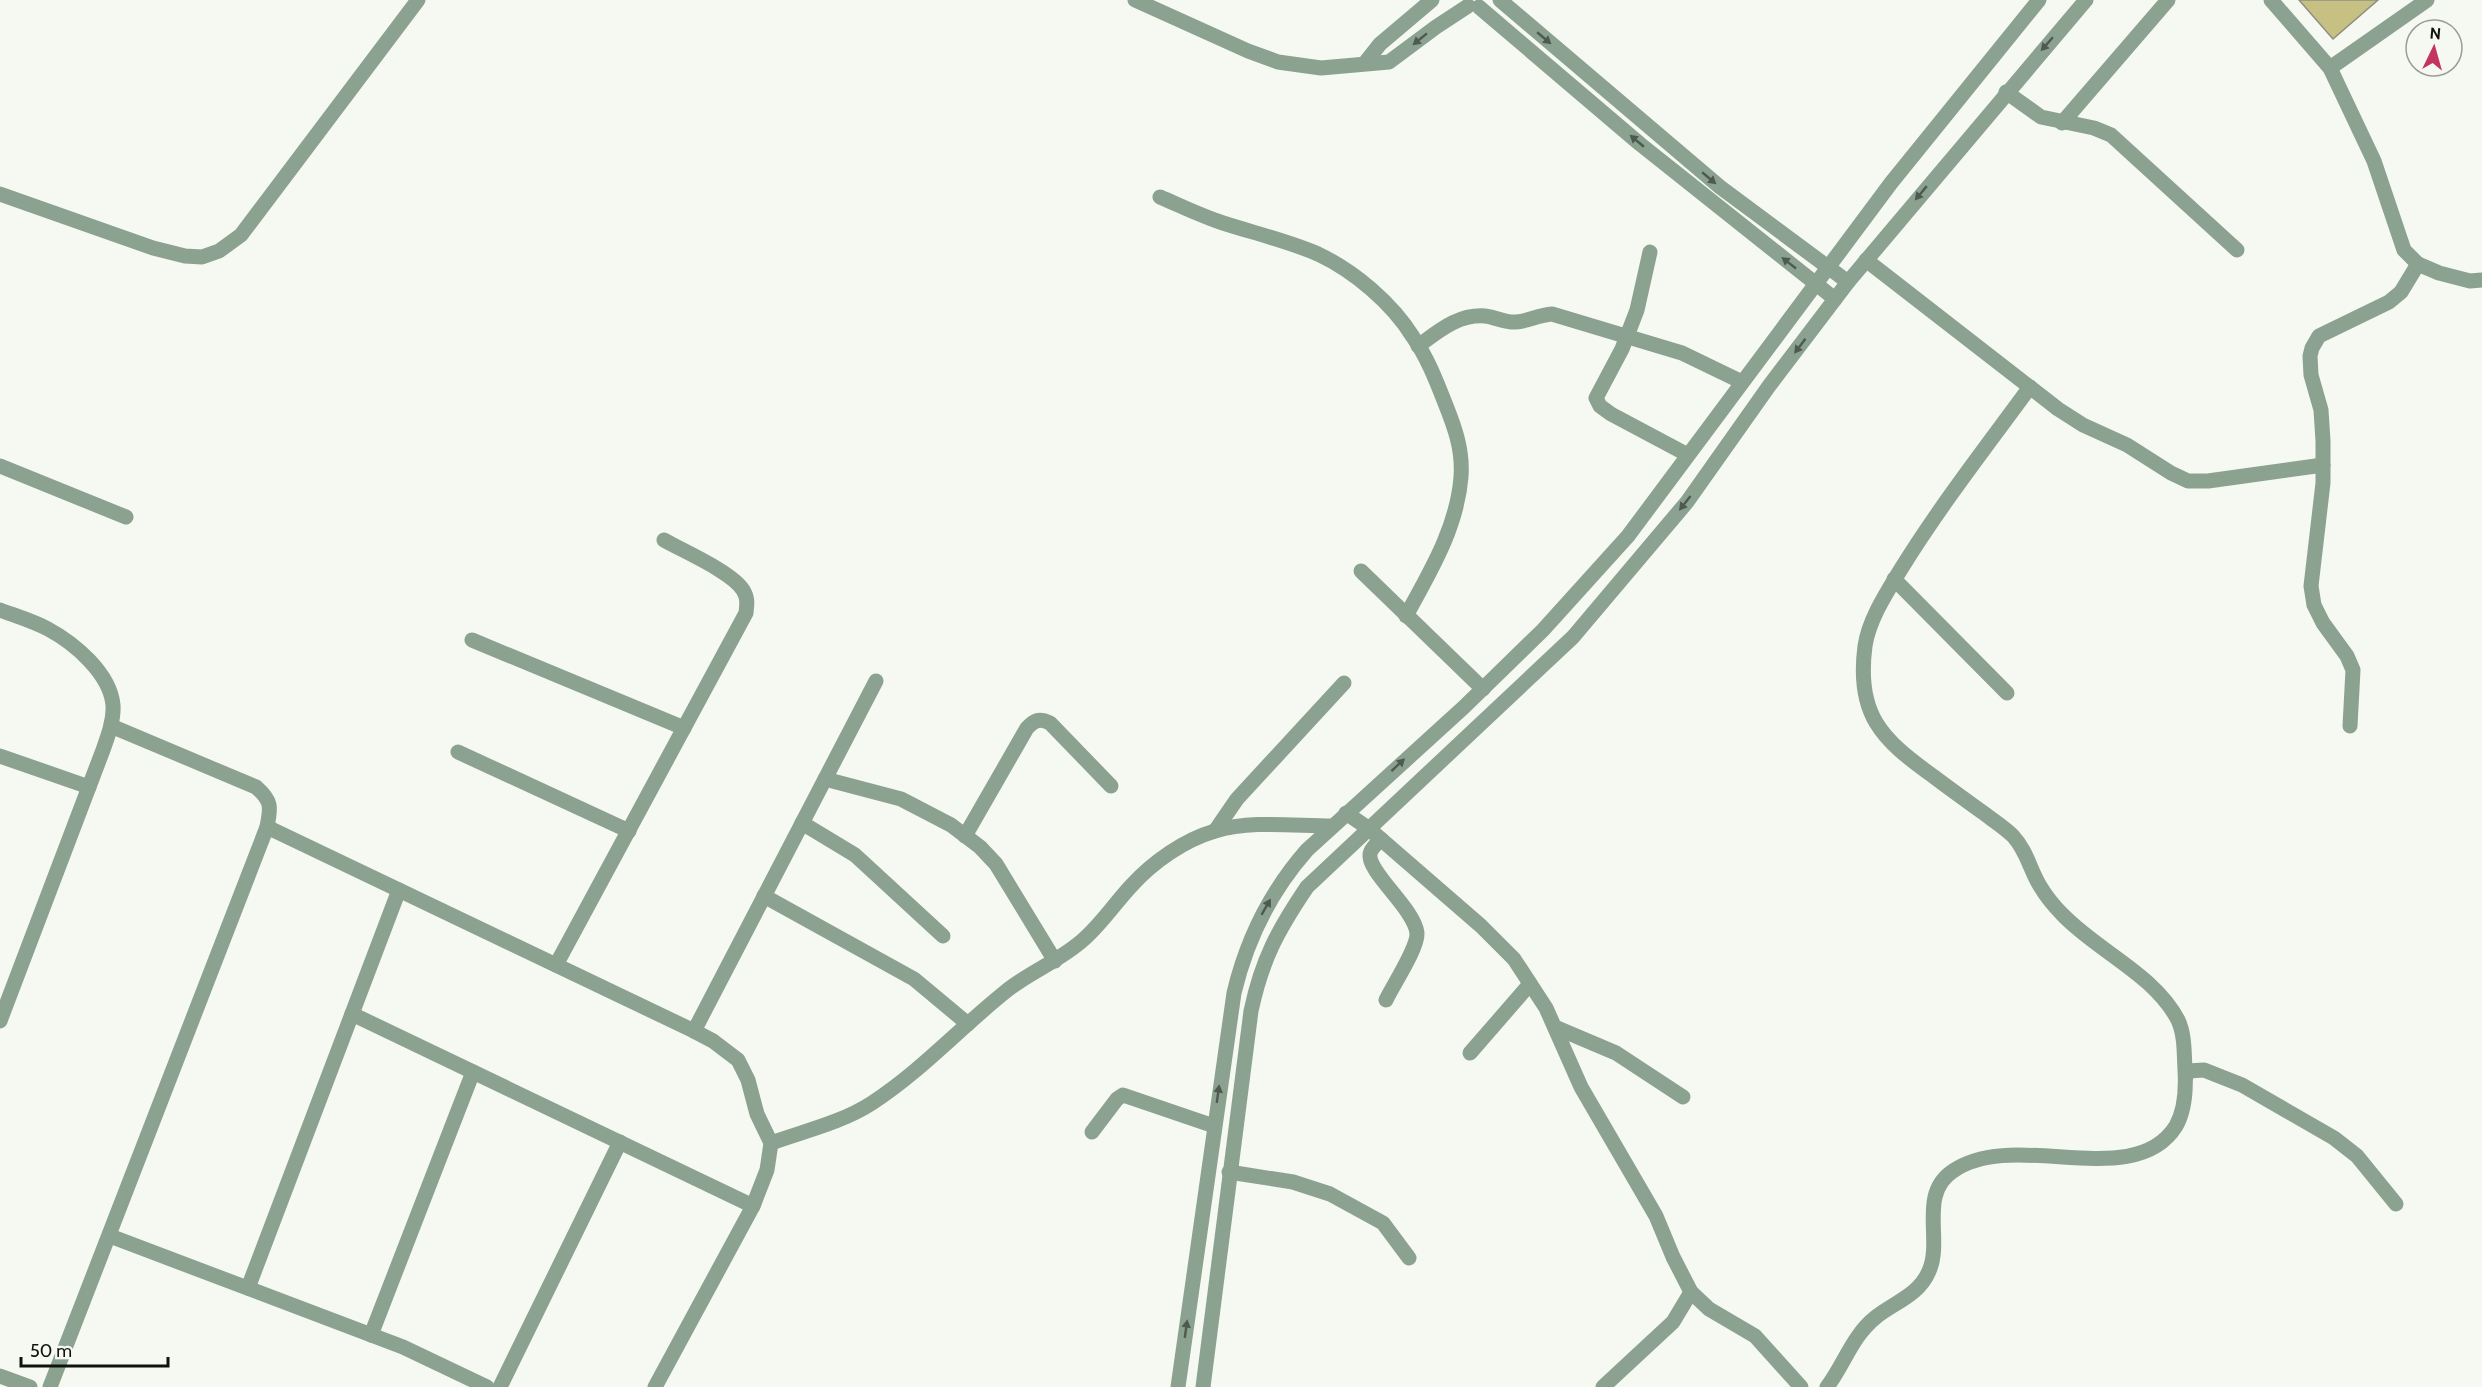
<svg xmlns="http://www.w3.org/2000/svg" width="2482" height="1387" font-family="Cabin,sans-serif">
<rect width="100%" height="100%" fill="#f5f9f1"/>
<path fill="#c6c082" stroke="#8f8e86" stroke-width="1.5" d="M2299,0H2378L2333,39Z"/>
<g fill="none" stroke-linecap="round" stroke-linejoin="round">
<g stroke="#8ba290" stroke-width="15">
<path d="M1135,0L1248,51L1278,62L1321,68L1389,62L1436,27L1468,6"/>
<path d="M1500,0L1720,187L1848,282"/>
<path d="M2271,0L2330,68L2374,161L2404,250L2418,264L2439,273L2470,281L2482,280"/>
<path d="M1479,7L1640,144L1835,299"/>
<path d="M1365,63L1380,44L1432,0"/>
<path d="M2330,68L2427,0"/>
<path d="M2006,92L2041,117L2094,128L2111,135L2237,250"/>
<path d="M2062,123L2168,0"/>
<path d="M0,194L153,248L185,256L202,257L219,251L241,235L418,0"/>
<path d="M1160,197C1181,206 1201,216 1223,223C1254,233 1288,241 1318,254C1354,271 1392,303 1413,337C1427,357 1436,380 1445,403C1455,428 1463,450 1461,477C1457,528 1430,572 1406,616"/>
<path d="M1650,252L1637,310L1622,349L1596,398L1600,406L1611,414L1688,455"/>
<path d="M1866,260L2058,409L2083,425L2127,445L2171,473L2188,481H2208L2323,465"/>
<path d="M1418,346C1439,331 1458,314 1485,316C1495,317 1506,323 1516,322C1529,321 1538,315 1552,314L1682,353L1742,382"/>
<path d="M0,466L126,517"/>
<path d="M1361,571L1483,689"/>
<path d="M1894,579L2007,693"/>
<path d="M0,610C16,616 33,621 48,629C74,643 110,673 113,705C114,720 108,736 103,750L0,1021"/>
<path d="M472,640L684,728"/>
<path d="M2350,726L2353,670L2347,656L2323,623L2314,605L2311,586L2323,483V441L2321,410L2311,375L2310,356L2312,348L2319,336L2389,302L2401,292L2418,264"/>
<path d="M458,752L629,831"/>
<path d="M0,756L89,787"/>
<path d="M825,779L901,799L951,825L980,847L996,864L1055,961"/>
<path d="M1346,813L1368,828L1481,926L1514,959L1546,1008L1581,1087L1656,1216L1673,1257L1691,1292L1709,1309L1755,1336L1801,1387"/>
<path d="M802,823L855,855L943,936"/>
<path d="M267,827L694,1031L713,1041L738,1060L748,1080L757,1114L771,1143L767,1170L753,1206L655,1387"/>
<path d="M1215,831L1237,799L1344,683"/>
<path d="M965,836L1027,728C1035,720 1039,718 1050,723L1111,786"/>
<path d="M1381,839C1377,844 1371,848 1370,854C1367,872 1414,908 1417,933C1418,948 1393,985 1386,1000"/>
<path d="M764,896L914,979L968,1024"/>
<path d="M556,965L746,613C747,604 748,598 743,590C732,572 683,551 664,540"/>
<path d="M352,1014L753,1206"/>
<path d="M1557,1028L1616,1053L1683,1097"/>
<path d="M694,1031L876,681"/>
<path d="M1470,1053L1530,984"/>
<path d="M2186,1077L2188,1071L2204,1070L2242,1085L2334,1138L2357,1156L2396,1204"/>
<path d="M1092,1132L1117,1099L1123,1095L1214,1126"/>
<path d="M771,1143C805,1131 843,1122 872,1103C921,1071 960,1028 1005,992C1029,972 1060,961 1084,939C1102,923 1115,903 1132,885C1153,862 1184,840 1215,831C1251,820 1295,826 1332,826"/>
<path d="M1229,1172L1293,1182L1330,1194L1383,1223L1409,1258"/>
<path d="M110,1236L403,1347L487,1387"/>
<path d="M248,1288L399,890"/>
<path d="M371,1335L473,1072"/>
<path d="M0,1376L30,1387"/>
<path d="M50,1387L267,827C271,807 272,801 256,787L111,726"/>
<path d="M500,1387L620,1142"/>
<path d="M1178,1387L1234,993C1247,938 1270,892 1307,850L1464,707L1543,630L1628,536L1891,183L2039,0"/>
<path d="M1203,1387L1251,1011C1262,959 1278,930 1307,887L1573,637L1687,502L1769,386L1848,282L2086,0"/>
<path d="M1603,1387L1673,1322L1691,1292"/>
<path d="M1827,1387C1845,1363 1852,1336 1876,1317C1895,1302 1919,1295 1929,1271C1943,1240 1918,1194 1953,1171C2015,1128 2134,1193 2176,1126C2185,1110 2186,1087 2185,1070C2184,1053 2185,1035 2178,1020C2154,974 2097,951 2062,914C2054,906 2046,896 2040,886C2030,870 2027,851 2013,836C2005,828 1994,821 1985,814C1967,801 1950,789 1933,776C1881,739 1856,714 1865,646C1869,619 1887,592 1901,569C1940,506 1986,447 2030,387"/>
</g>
</g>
<defs><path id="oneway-solid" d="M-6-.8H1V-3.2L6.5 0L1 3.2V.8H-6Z" transform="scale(1.5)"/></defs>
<g fill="#4e5a50">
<use href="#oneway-solid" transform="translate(1544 38) rotate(40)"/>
<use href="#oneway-solid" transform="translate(1420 39) rotate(141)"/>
<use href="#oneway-solid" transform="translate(2047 44) rotate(131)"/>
<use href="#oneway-solid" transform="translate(1637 141) rotate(-140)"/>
<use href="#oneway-solid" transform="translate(1709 178) rotate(40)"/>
<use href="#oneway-solid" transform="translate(1921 193) rotate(130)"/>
<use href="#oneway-solid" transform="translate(1789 263) rotate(-142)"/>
<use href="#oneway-solid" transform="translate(1800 346) rotate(127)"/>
<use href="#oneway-solid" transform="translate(1685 503) rotate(128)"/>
<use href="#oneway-solid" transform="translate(1398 765) rotate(-43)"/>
<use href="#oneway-solid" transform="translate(1266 907) rotate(-60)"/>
<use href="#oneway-solid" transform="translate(1218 1094) rotate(-82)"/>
<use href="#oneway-solid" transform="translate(1186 1329) rotate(-82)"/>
</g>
<g transform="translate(2434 48) rotate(5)"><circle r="28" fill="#f5f9f1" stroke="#999d97" stroke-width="1.5"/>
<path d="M0-4.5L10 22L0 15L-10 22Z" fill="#c33461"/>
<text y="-9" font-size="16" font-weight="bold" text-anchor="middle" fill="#10120f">N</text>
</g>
<path d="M21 1357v9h147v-9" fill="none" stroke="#10120f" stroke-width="3"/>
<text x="30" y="1357" font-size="18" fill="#10120f" stroke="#f5f9f1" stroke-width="4.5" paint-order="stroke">50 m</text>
</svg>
